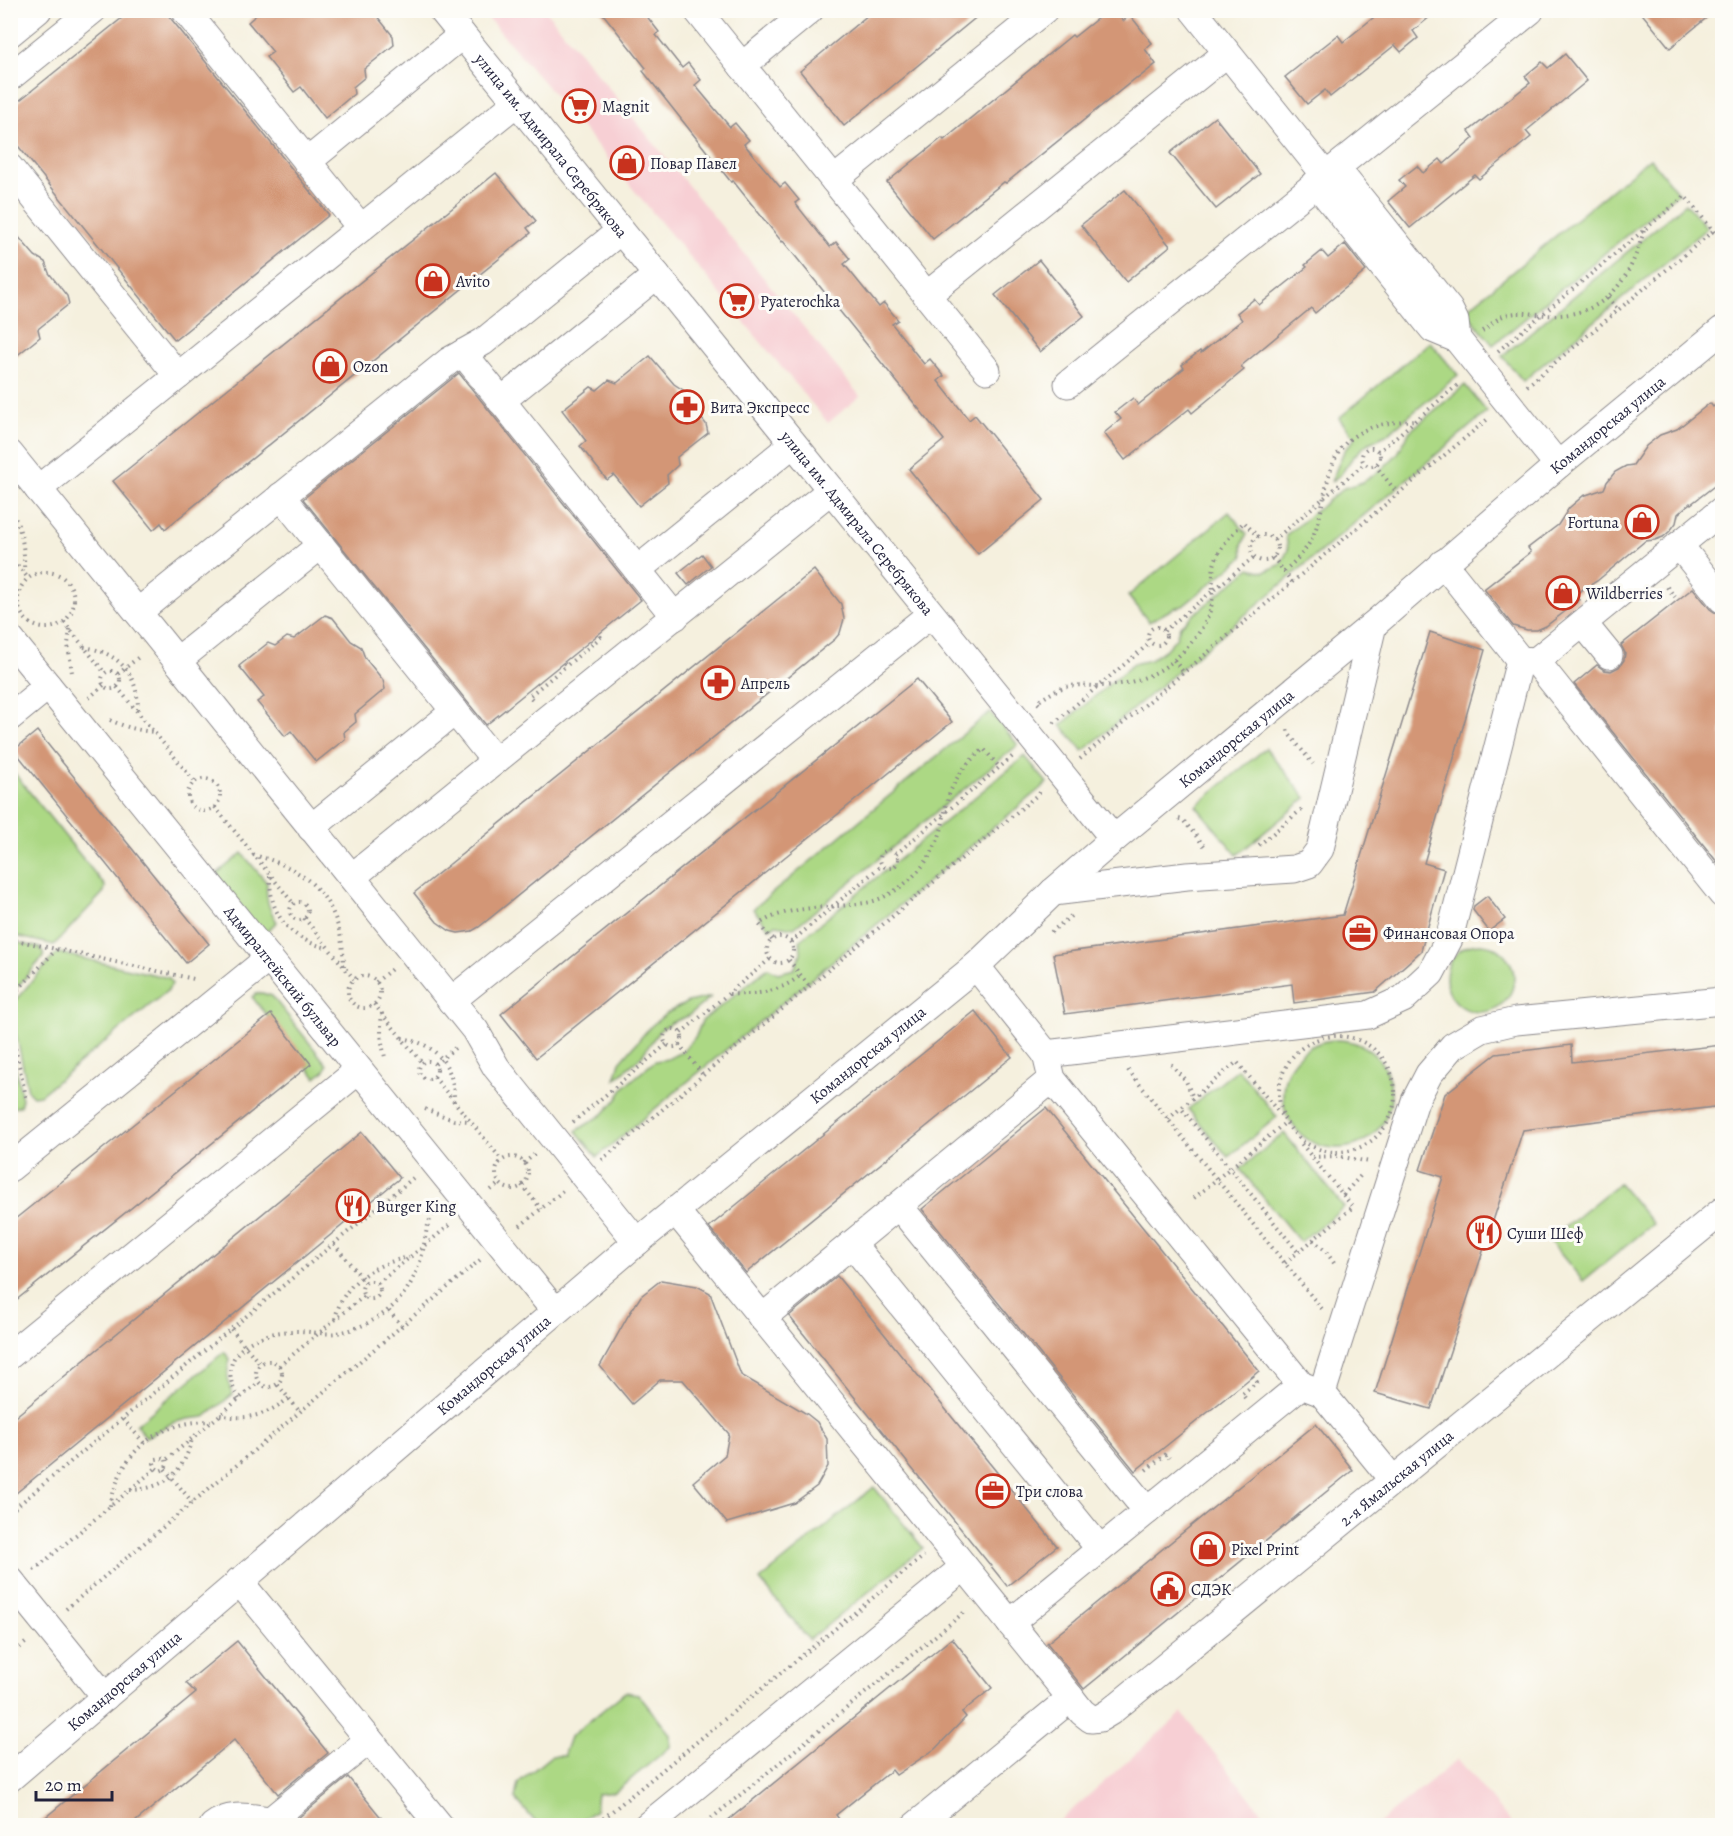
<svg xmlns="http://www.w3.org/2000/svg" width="1733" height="1836" font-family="Alegreya,serif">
<rect width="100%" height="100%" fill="#fdfcf7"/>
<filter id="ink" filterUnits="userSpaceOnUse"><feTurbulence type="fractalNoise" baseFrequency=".0167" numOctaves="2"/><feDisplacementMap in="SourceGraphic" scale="12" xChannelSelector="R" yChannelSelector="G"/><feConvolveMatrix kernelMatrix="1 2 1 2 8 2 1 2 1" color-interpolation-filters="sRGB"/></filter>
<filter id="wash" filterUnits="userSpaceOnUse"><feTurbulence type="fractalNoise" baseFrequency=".008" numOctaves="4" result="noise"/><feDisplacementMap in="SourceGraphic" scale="24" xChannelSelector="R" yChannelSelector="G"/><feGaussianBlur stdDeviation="1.35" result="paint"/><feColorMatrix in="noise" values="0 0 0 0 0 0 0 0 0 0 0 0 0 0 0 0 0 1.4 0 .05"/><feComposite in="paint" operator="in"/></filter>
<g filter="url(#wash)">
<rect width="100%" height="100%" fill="#f5f0de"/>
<g fill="#f7cfd4">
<path d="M482,11H546L860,396L828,423L559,100Z"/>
<path d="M1182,1713L1272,1825H1055Z"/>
<path d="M1458,1759L1512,1825H1376Z"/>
</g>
<g fill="#acd884" stroke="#677d60" stroke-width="1.5">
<path d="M1650,158L1678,193L1493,345L1465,311Z"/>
<path d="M1686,203L1707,228L1523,381L1502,356Z"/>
<path d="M1430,342L1458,375L1386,435L1367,444L1353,457L1341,474L1331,482L1344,451L1355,438L1339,418Z"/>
<path d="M1465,385L1487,412L1083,751L1061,725L1133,664L1150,660L1166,649L1176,638L1180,626L1250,568L1264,572L1280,565L1288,550L1286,535L1344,488L1363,482L1380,471L1398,453L1410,431Z"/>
<path d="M1229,512L1247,534L1242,545L1243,557L1183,606L1174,608L1149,622L1128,596Z"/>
<path d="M990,712L1018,745L794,928L776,925L769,928L753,909Z"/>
<path d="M1266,748L1306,798L1237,855L1196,806Z"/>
<path d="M1025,756L1047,783L597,1157L576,1131L602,1115L617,1099L625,1086L655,1061L668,1059L683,1051L696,1036L702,1021L768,968L778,973L794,969L801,953L800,940Z"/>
<path d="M12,772L16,775L105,886L104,892L54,945L11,935L10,773Z"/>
<path d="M242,853L267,883C265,899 269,909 277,922L262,935L214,876Z"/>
<path d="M11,941L40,948L44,954L43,957L18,986L13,988L11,987Z"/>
<circle cx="1480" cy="978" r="34"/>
<path d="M59,953L169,978L172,984L167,991L40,1095L33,1096L28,1091L11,1009V1005L54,956Z"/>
<path d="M262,993L272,996L327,1065L325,1070L316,1078L252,997L256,994Z"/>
<path d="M711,997L688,1016L671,1023L659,1031L641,1057L615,1079L620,1062L650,1027L667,1013L688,1002Z"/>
<circle cx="1337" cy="1094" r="54"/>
<path d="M10,1041L22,1099L20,1106L12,1108L10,1107Z"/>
<path d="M1238,1069L1277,1117L1228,1157L1188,1109Z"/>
<path d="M1284,1133L1344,1207L1300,1242L1240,1169Z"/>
<path d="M1619,1183L1653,1224L1583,1281L1549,1240Z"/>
<path d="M224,1352L230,1359C226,1372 227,1382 233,1394L205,1417L188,1419L172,1423L146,1437L136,1425Z"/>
<path d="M874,1487L923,1548L809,1640L760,1580Z"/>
<path d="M625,1692L638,1694L670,1734V1747L615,1792L597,1794L595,1810L575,1825H538L515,1798L518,1783L551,1756H565L564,1754L570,1737Z"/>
</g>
<g id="blocks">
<g fill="#d39676">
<path d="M132,10H164L329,215L175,340L10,136V108Z"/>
<path d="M262,10H372L393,36L394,45L364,69L365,77L353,87L354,94L325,118L301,87L294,92L266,57L273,52L248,22Z"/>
<path d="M600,10H642L659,32L656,35L682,68L688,63L701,80L695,85L730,127L735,123L749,140L744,144L780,187L785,183L799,200L795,203L830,247L836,242L850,259L844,264L879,307L884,303L898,320L892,324L924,364L930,359L944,376L938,381L969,420L975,415L1044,500L978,554L909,469L944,440L783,241L782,242L733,181L731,182L643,71L646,68Z"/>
<path d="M874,10H985L844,126L800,71Z"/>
<path d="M1108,10H1114L1123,21L1130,15L1152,43L1145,49L1156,64L1137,79L1136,78L1006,183L1004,182L933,239L887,182L942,138L944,140L1072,35L1074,37Z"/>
<path d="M1383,10H1438L1413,31L1418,38L1401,52L1395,45L1330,97L1325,90L1307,104L1285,77L1338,35L1343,42Z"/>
<path d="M1639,10H1716L1670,48Z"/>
<path d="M1565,54L1587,81L1526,131L1531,137L1479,179L1475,175L1410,228L1388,201L1405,187L1399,180L1417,166L1423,173L1440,159L1444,164L1474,138L1469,131L1530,83L1525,76L1542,62L1548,68Z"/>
<path d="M1215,117L1260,174L1216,209L1170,153Z"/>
<path d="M496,173L536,221L527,228L531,233L165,529L161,523L153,530L113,481Z"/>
<path d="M1125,190L1170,246L1126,282L1081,225Z"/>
<path d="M10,227L35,256L45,262L49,273L67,296L69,304L38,329L40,337L10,361Z"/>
<path d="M1345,244L1366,271L1315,313L1311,308L1241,366L1244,370L1192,413L1189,409L1125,460L1104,433L1121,419L1115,412L1133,398L1138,405L1184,368L1182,365L1200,351L1201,353L1242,320L1237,313L1254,299L1259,305L1307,267L1305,265L1322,251L1328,258Z"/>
<path d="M1039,260L1084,316L1040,352L995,295Z"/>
<path d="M650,356L674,384L683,390L688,402L706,424L708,433L677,457L678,465L667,475L668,483L639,506L614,475L607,480L580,446L586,441L562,410L591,387L597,390L609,380L617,383Z"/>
<path d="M459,373L641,600L486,725L303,499Z"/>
<path d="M1722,399V480L1691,504L1690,503L1678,514L1676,523L1670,531L1663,537L1655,540L1645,541L1597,581L1575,594L1580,600L1546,626L1537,630H1527L1513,626L1484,589L1531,552L1528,548L1558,525L1569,508L1583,496L1604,489L1607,482L1615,472L1626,466L1633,465L1646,446L1660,435L1677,429L1710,403L1713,407Z"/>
<path d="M702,554L711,566L688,585L678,573Z"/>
<path d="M814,570L841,604L844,619L840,633L835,639L479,927L472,931L458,933L450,931L437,922L414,893Z"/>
<path d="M1693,588L1710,609L1716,613L1722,614V868L1574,684L1597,665L1604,670L1611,671L1619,667L1624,660L1625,653L1621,645Z"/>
<path d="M325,615L333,618L351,641L361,647L365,658L383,680L385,689L355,714L356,722L344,732L345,739L316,762L291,731L285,736L257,702L264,697L239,666L268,643L275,646L287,637L294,639Z"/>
<path d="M1430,632L1485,650L1424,863L1444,869L1421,951L1375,992L1294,1003L1292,984L1065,1014L1053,954L1343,915Z"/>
<path d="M917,679L952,722L536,1058L501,1014Z"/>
<path d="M37,731L209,944L186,963L14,750Z"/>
<path d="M1487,896L1505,919L1489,931L1473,910L1474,906Z"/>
<path d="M975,1011L1012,1057L746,1273L709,1227Z"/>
<path d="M271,1014L311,1064L10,1305V1223Z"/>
<path d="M1571,1045L1572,1062L1722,1045V1106L1523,1130L1431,1409L1375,1393L1443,1177L1420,1170L1445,1094L1496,1054Z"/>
<path d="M1046,1108L1259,1371L1135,1471L922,1209Z"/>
<path d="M362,1132L400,1178L10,1498V1421Z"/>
<path d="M837,1276L1057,1546L1007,1586L789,1316Z"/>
<path d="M661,1280L697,1286L710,1293L741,1375L807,1414L817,1422L827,1439L828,1466L817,1486L794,1503L727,1523L693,1482L725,1455L729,1434L683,1380H660L632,1404L600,1366L628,1316L641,1296Z"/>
<path d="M1316,1424L1353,1470L1084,1689L1047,1643Z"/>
<path d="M952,1638L992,1688L962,1712L966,1717L935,1749L896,1775L892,1770L836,1815L844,1826H721Z"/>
<path d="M237,1641L328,1753L278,1794L234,1740L130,1826H35L196,1693L186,1683Z"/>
<path d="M348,1777L388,1826H304L298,1818Z"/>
</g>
</g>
</g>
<g filter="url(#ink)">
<use href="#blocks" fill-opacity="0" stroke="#8c898c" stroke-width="1.5"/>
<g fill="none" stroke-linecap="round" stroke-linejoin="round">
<defs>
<g id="minor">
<path d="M185,10L361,228"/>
<path id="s1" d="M442,10L1114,839"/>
<path d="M697,10L742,66L810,10"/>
<path d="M1193,10L1326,176"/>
<path d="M10,33L38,10"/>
<path d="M742,66L987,370"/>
<path d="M10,77L93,10"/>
<path d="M307,162L462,35"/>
<path d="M10,168L178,376L516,103"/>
<path d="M1336,168L1449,309L1455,321L1457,339"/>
<path d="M834,180L1044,10"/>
<path d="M1316,183L1428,323L1433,329L1457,339L1558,465"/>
<path d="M927,295L1227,53"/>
<path d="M463,353L675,617"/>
<path d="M1068,384L1530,11"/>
<path d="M501,401L657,275"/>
<path d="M10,454L475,1030L496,1067L637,1242"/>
<path d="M38,489L178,376"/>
<path d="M281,496L495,761L831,490"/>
<path d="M1679,545L1722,599"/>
<path d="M1443,563L1520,660L1536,661L1722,894"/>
<path d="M637,570L793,444"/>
<path d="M138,612L449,361L483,342L620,231"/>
<path d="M1583,623L1609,655"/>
<path id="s2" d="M10,639L555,1311"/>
<path d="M177,661L321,545"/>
<path d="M1536,661L1722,510"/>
<path d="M10,717L48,686"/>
<path d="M311,828L455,711"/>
<path d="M352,877L495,761"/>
<path d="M1053,892L1187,876L1294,869L1309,864L1320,849L1373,625"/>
<path d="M976,966L1046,1054L1052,1079L1301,1385L1322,1393L1393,1480"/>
<path d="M451,1001L931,614"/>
<path d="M1046,1054L1368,1015L1403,999L1431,973L1449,939L1520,660"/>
<path d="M10,1168L269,958"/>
<path d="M899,1206L1147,1511"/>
<path d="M675,1210L1071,1698L915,1826"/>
<path d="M852,1244L1100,1549"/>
<path d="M762,1318L1052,1079"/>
<path d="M10,1355L359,1070"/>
<path d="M1322,1393L1415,1101L1429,1074L1453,1046L1482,1029L1516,1021L1722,1001"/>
<path d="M10,1580L105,1697"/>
<path d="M239,1581L440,1826"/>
<path d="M1010,1623L1301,1385"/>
<path id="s3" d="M1071,1698L1082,1712L1091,1719L1100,1718L1110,1712L1722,1211"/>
<path id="s4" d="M10,1778L637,1242L976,966L1053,892L1114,839L1373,625L1558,465L1722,330"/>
<path d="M213,1826C230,1812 251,1818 271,1820L369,1740"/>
<path d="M647,1826L964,1567"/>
</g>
</defs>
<use href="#minor" stroke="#8c898c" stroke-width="29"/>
<g stroke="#8c898c" stroke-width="4" stroke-dasharray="1.5 4.5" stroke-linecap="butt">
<path d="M1608,297L1618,310"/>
<path d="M1482,331C1488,327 1494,321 1501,317C1519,308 1541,317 1560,315C1611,312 1632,274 1644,230"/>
<path d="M1498,351L1685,196L1719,238L1722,239"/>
<path d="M1527,386L1713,231"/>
<circle cx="1371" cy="457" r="9"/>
<path d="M1378,452L1460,383"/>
<path d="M1375,465L1398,494"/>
<path d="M10,508C22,529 25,549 24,572"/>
<circle cx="1264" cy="548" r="13"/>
<path d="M1274,540L1364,464"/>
<path d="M10,556L28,578"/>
<path d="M1273,557L1292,582"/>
<path d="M1284,571C1292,564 1300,557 1306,548C1316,534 1320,517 1323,501C1327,484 1330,464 1341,449C1356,426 1390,422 1415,420"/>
<circle cx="46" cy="600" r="28"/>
<path d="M1667,587L1675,597"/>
<path d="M64,622L105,673"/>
<circle cx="1157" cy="636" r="9"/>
<path d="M70,629L68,644L72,673"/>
<path d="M1164,631L1254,557"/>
<path d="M84,647C120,653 139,675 138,712"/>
<path d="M1174,660L1184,673"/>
<path d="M564,663L566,666L601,637L604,641"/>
<circle cx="111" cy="680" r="9"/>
<path d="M118,674L140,656"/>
<path d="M117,687L195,782"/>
<path d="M89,698L104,685"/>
<path d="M532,699L529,696L566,666"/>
<path d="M1039,704L1037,702C1047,696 1055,690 1065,687C1076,684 1087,686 1097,686C1125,686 1153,678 1174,660C1190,646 1208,625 1212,603C1214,590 1211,575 1215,562C1220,546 1233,533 1244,522L1258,537"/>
<path d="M110,720C125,727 137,730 153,732"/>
<path d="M1054,723L1150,643"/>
<path d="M1288,730L1289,734L1313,764"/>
<path d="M1080,759L1489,418"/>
<circle cx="204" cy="795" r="16"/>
<path d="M215,807L293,903"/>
<path d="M1179,819L1183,820L1206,848"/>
<path d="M1259,845L1302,809"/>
<circle cx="889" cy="859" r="9"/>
<path d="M896,854L1013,756"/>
<path d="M253,855C313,869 342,904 344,966"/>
<path d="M270,876C269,915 290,940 328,948"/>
<circle cx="299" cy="911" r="9"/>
<path d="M304,918L354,979"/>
<path d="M1051,932L1071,916"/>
<circle cx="780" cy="950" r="13"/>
<path d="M10,939L194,979"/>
<path d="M772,940L759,924C790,904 830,909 865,903C880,901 898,890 909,880C924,867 935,850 941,831C944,819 945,807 949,795C956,776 968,761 984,749L1000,768"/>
<path d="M791,942L882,865"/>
<path d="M789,960L809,986"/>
<circle cx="364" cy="992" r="16"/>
<path d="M376,982L394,967"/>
<path d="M729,994C756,995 779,993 801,975"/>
<path d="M10,998L57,949"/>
<path d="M374,1004L422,1063"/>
<path d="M382,1013C380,1029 381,1042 385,1057"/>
<path d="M10,1025L27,1101"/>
<circle cx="673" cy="1038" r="9"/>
<path d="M681,1033L770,959"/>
<circle cx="1337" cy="1094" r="58"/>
<path d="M402,1038C437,1044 455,1066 454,1102"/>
<path d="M679,1044L703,1075"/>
<circle cx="428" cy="1070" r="9"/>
<path d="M435,1064L455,1048"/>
<path d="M1171,1064L1186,1081L1193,1098"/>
<path d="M1128,1070L1322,1309"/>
<path d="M434,1077L502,1160"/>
<path d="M425,1109L454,1120L470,1121"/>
<path d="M1281,1115L1237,1062L1181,1108L1298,1252"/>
<path d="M1168,1119L1181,1108"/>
<path d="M573,1122L667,1044"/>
<path d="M1312,1157L1337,1156L1370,1162"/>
<circle cx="512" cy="1173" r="16"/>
<path d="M602,1160L1042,791"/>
<path d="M524,1163L535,1154"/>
<path d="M522,1185L541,1209"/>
<path d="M491,1190L500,1183"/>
<path d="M1343,1195L1363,1173"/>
<path d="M1194,1198L1286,1122"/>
<path d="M520,1226L563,1191"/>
<path d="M1313,1240L1325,1250L1336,1266"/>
<path d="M334,1244L366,1283"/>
<path d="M1285,1263L1353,1207L1299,1141"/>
<circle cx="371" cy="1290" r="9"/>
<path d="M378,1283L451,1224"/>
<path d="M389,1311L402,1326"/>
<path d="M335,1319C343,1282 374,1264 409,1257"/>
<path d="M231,1329L260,1364"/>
<circle cx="269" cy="1374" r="13"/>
<path d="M279,1366L364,1296"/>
<path d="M278,1385L300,1412"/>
<path d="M1245,1398L1242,1394L1257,1382L1252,1376"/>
<path d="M239,1399C232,1387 227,1374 233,1360C244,1338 274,1331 296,1331C310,1331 323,1335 337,1333C355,1330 373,1322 387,1311C407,1296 420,1270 424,1245C426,1231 428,1220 437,1207"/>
<path d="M220,1415C247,1421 268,1415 289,1398"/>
<path d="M123,1419L144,1443"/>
<path d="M166,1460L167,1465L165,1469L160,1471L156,1468L154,1463L156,1459L161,1458L166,1460L258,1383"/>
<path d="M165,1469L192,1502"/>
<path d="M1146,1470L1166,1454L1169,1458"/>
<path d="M130,1490C165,1489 184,1472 192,1439"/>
<path d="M110,1506C121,1451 156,1422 211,1421"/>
<path d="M10,1512L413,1178"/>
<path d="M34,1570L156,1468"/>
<path d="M66,1609L480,1260"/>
<path d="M10,1655L28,1641"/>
<path d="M594,1826L924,1556"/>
<path d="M702,1826L967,1610"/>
</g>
<use href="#minor" stroke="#fff" stroke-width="27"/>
</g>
</g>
<defs>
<symbol id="supermarket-ring" viewBox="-11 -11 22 22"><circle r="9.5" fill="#fdfcf7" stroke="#c8321e" stroke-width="1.5"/><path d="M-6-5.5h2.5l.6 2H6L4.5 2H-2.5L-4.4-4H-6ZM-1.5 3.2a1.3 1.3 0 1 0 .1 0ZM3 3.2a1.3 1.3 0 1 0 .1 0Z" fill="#c8321e"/></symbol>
<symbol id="shop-ring" viewBox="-11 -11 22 22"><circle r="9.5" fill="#fdfcf7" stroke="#c8321e" stroke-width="1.5"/><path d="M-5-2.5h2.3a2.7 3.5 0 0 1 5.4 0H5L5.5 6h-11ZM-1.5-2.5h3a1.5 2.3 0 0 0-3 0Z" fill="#c8321e"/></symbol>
<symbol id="pharmacy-ring" viewBox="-11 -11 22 22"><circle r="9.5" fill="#fdfcf7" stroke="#c8321e" stroke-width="1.5"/><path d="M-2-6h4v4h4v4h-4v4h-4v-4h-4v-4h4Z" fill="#c8321e"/></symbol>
<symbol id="office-ring" viewBox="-11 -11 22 22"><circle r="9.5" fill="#fdfcf7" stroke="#c8321e" stroke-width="1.5"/><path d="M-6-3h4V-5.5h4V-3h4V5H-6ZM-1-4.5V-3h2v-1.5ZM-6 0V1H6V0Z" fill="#c8321e"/></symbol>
<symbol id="restaurant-ring" viewBox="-11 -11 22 22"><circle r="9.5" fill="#fdfcf7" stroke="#c8321e" stroke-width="1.5"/><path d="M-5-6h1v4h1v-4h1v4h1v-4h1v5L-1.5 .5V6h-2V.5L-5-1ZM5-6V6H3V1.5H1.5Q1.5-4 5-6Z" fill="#c8321e"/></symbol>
<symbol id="civic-ring" viewBox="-11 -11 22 22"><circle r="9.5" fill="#fdfcf7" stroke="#c8321e" stroke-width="1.5"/><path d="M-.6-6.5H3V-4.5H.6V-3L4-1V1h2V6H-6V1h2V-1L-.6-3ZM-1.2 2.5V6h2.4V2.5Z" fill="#c8321e"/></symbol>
</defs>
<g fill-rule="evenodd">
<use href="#supermarket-ring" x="560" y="87" width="38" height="38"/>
<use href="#shop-ring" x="608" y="144" width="38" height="38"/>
<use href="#shop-ring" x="414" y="262" width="38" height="38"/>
<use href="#supermarket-ring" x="718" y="282" width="38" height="38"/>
<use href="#shop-ring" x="311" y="347" width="38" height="38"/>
<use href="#pharmacy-ring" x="668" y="388" width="38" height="38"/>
<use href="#shop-ring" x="1623" y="503" width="38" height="38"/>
<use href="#shop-ring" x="1544" y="574" width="38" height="38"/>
<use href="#pharmacy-ring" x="699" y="664" width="38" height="38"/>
<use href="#office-ring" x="1341" y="914" width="38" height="38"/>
<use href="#restaurant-ring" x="334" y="1187" width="38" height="38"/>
<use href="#restaurant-ring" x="1465" y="1214" width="38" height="38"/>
<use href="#office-ring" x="974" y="1472" width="38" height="38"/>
<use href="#shop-ring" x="1189" y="1530" width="38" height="38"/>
<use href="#civic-ring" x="1149" y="1570" width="38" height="38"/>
</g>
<g text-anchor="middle" stroke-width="6" stroke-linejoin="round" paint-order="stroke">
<g font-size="16" fill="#22223b" stroke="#fdfcf7" text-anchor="start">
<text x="602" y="112">Magnit</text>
<text x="650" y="169">Повар Павел</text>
<text x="456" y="287">Avito</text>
<text x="760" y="307">Pyaterochka</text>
<text x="353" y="372">Ozon</text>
<text x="710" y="413">Вита Экспресс</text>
<text x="1619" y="528" text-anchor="end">Fortuna</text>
<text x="1586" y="599">Wildberries</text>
<text x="741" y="689">Апрель</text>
<text x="1383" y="939">Финансовая Опора</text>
<text x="376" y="1212">Burger King</text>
<text x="1507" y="1239">Суши Шеф</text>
<text x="1016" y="1497">Три слова</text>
<text x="1231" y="1555">Pixel Print</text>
<text x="1191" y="1595">СДЭК</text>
</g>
<g font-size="16" fill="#22223b" stroke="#fdfcf7">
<text dy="6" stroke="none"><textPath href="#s1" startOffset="174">улица им. Адмирала Серебрякова</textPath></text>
<text dy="6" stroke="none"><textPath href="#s4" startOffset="2094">Командорская улица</textPath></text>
<text dy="6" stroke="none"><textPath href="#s1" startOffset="660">улица им. Адмирала Серебрякова</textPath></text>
<text dy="6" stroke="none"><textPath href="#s4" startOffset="1608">Командорская улица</textPath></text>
<text dy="6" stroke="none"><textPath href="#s2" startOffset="434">Адмиралтейский бульвар</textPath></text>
<text dy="6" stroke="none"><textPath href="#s4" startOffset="1122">Командорская улица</textPath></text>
<text dy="6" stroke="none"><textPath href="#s4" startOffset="636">Командорская улица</textPath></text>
<text dy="6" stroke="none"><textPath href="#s3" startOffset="420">2-я Ямальская улица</textPath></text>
<text dy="6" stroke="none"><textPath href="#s4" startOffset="150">Командорская улица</textPath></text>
</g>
</g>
<rect width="1733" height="1836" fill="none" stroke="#fdfcf7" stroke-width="36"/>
<path d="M36 1791v9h76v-9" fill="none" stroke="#22223b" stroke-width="3"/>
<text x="45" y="1791" font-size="18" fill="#22223b" stroke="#fdfcf7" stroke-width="4.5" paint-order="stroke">20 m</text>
</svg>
